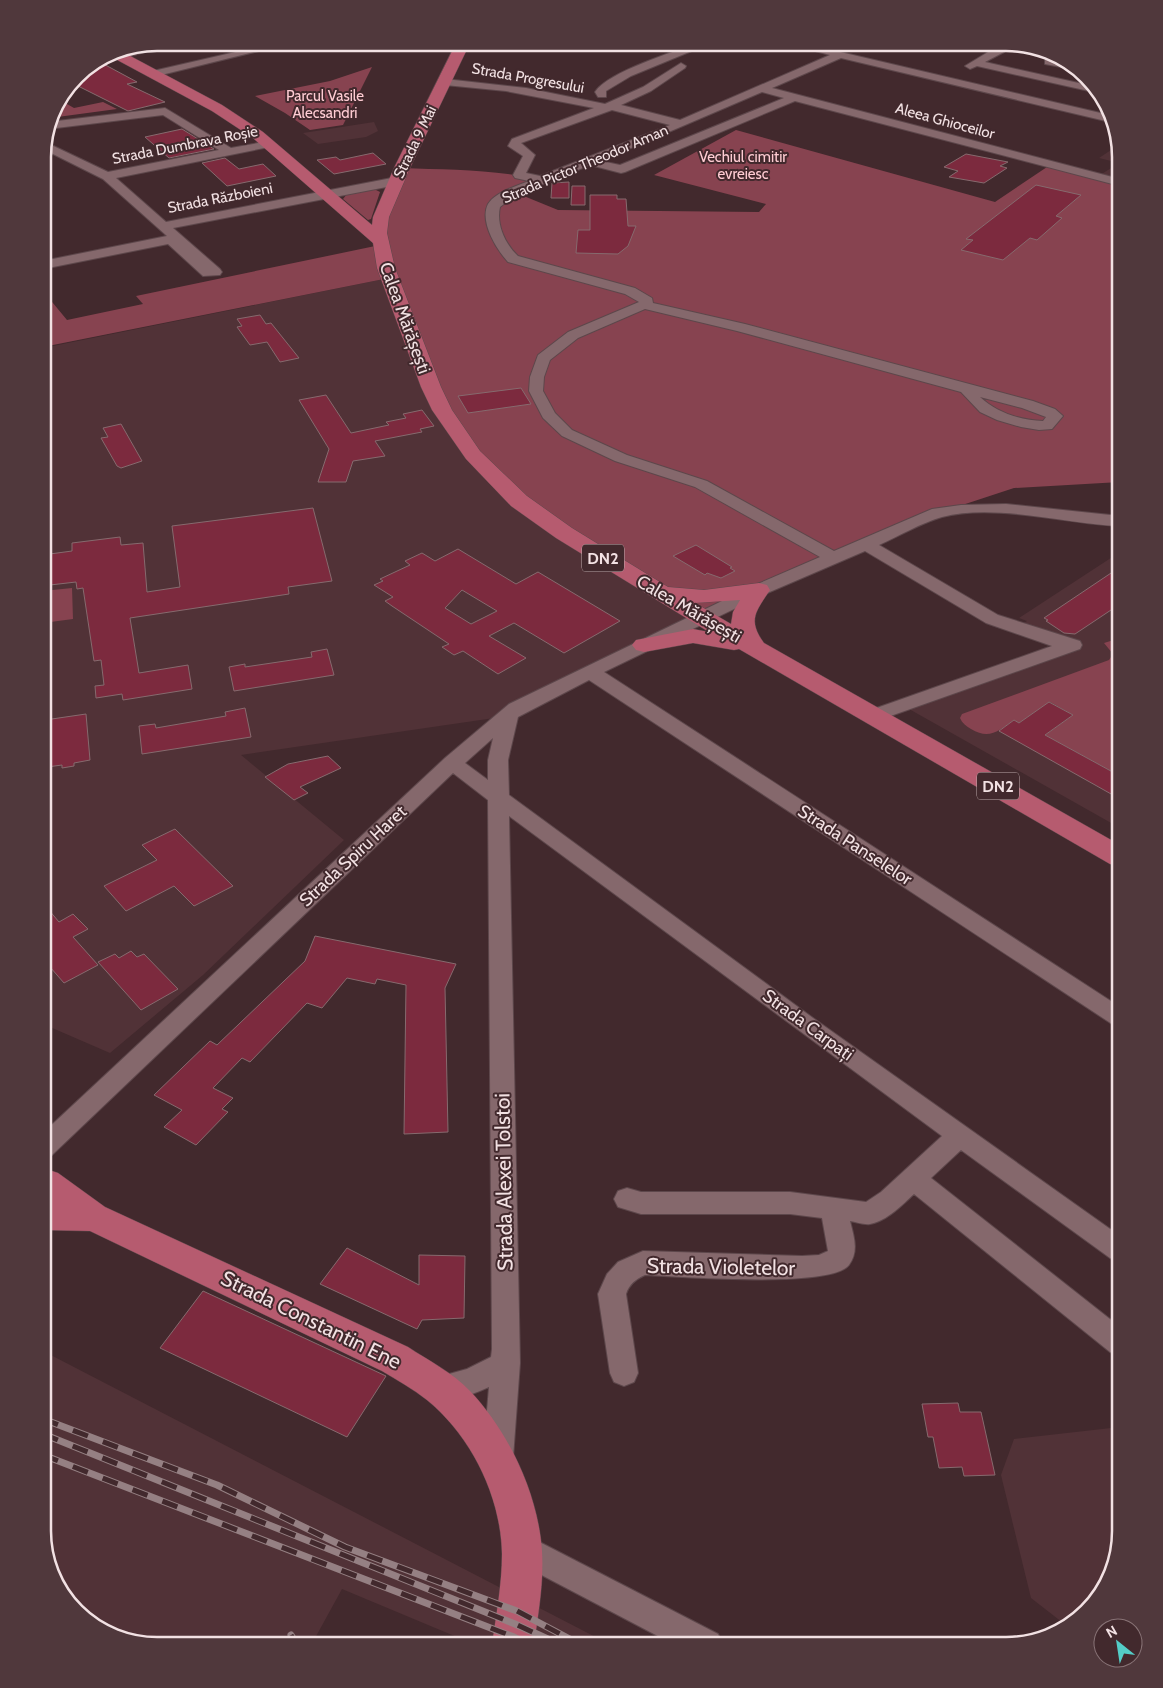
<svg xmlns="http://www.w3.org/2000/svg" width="1163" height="1688" font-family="Cabin,sans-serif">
<rect width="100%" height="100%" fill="#42292d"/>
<g fill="#513237">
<path d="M374,122L378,131L366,137L318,144L303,133Z"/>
<path d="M1117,146L1120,157V183L1097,177L1119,163L1099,158Z"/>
<path d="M389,278L701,617L508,716L241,755L344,840L203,975L110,1053L43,1024V348Z"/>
<path d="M1120,552V828L902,705L1074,645L1021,625L1027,621L1019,618Z"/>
<path d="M43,1351L611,1645H476L342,1589L314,1640L316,1645H150L100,1630L58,1588L43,1531Z"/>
<path d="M1120,1427V1531L1105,1588L1067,1626L1031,1598L1001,1475L1014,1439Z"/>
</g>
<g fill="#874350">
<path d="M372,67L343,125L310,130L285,113L255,96L330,81Z"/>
<path d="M60,100L74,108L103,102L117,109L50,118Z"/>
<path d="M736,130L995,202L1050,165L1120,183V482L1014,488L938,513L701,617L564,533L455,431L389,278L43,347V291L67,320L143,304L136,296L380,245L402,168C448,170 496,169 540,180L514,192L558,210L759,212L766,204L654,175Z"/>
<path d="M374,189L380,192L371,219L368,220L343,199L347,194Z"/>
<path d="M72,588L73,619L43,623V591Z"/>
<path d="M1120,638V776L1045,735L1073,715L1050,702L1019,723L1014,720C999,731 989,740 971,729C966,726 962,723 960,718L962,714L1109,660L1113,654L1104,643Z"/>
</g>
<g fill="#7c2a3e" stroke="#866a6e" fill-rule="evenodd">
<path d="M98,61L137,82L127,84L165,102L128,111L72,83L76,76Z"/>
<path d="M182,129L214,149L169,158L145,137Z"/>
<path d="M373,153L386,164L334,174L317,160L336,157L340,160Z"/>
<path d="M966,154L1008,162L1000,166L1007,168L984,183L949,177L958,171L944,167Z"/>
<path d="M225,158L239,169L263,164L276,176L227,186L202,163Z"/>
<path d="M569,182V198H551L552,183Z"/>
<path d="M1036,185L1081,195L1056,216L1062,218L1037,240L1030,238L1003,260L961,250L973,240L966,239Z"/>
<path d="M572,186H585V205H571Z"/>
<path d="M590,195H617V199H626L628,226H636L628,246L618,254L576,253L578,230H590Z"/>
<path d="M260,315L266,324L271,323L299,358L280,362L267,342L250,345L237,327L242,326L237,319Z"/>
<path d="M521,388L531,404L468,413L458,396Z"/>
<path d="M326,395L351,433L389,425L386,422L406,418L403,414L422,410L434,426L420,429L422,432L375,441L385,456L353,461L346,482H318L329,449L299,400Z"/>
<path d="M121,424L142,461L121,468L117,466L101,438L108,437L103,428Z"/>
<path d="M313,508L332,581L288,587L289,594L130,618L139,673L188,665L192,689L123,700L122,694L96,698L95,686L104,685L101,660L94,661L83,588L77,589L76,582L50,585V554L72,551V543L120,537L121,545L143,543L147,592L180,587L172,526Z"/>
<path d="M696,545L732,567L730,568L735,571L721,578L707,573L705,575L673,556Z"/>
<path d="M458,549L516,584L538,572L620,621L564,653L514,623L489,636L526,658L498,674L463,651L454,655L442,647L449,644L392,606L385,601L393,597L374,585L383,581L380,579L410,565L405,561L422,553L435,561ZM462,590L497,611L471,624L445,608Z"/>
<path d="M1120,567V604L1075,634L1064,633L1046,621L1048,620L1044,618Z"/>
<path d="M327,649L334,675L234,691L229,667L245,664V667L312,657L311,652Z"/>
<path d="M1049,702L1073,715L1045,735L1120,776V799L999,731L1014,720L1019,723Z"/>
<path d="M245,708L251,737L142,754L139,726L155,724L156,728L226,716L225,712Z"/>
<path d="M86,714L90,760L74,763V766L62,768V765L47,767L45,720Z"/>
<path d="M328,756L341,768L300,787L308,793L294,800L265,777L288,764Z"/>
<path d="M175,829L233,886L194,906L174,886L126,911L104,886L157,860L142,845Z"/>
<path d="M43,903L59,922L73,914L88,929L73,937L98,965L64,983L43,959Z"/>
<path d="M315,936L456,964L445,988L448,1132L404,1134L406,985L377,979L375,984L347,978L322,1008L307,1003L250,1062L242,1058L213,1088L233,1098L222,1109L228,1112L196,1145L164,1127L182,1110L154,1095L210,1041L217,1045L305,961Z"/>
<path d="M131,951L137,957L144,954L178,989L141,1010L98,962L115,954L119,958Z"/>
<path d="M347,1248L419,1285V1255L465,1256L464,1318L422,1320L417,1329L320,1284Z"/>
<path d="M203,1291L386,1376L347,1437L160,1348Z"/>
<path d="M958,1403L960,1412H981L995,1475L964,1476L962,1467L939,1468L933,1437H928L922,1404Z"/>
</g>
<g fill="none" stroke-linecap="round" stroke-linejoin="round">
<defs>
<g id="minor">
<path d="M162,43H178L119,59L114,56Z"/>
<path d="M275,43H291L153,77L148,74L153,71Z"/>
<path d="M698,43H711L631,76L606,91V97H598L595,92C608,72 673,52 698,43Z"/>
<path d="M786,43H802L1109,115L1110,122L841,58L772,88L1120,179V186L795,101L625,172L621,173L590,165L514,196L500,207C496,224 505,244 518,256L635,288L652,298L653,303L745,324L1033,401L1055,409L1063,416L1052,429L1039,430L1021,427L997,420L980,412L961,392L737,331L645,309L578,338L550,360L544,377L543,391L555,413L572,430L627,455L707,481L834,551L932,509L961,505L1006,504L1120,516V526C1066,524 995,503 942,517C921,523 899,536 879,545L998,615L1080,641L1082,645L1080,649L882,719H868L865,715L868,711L1052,646L986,623L865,551L765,594L604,672L1120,1007V1027L1112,1024L589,680L518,717L508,760L509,795L813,1018L1120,1236V1261L1110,1258L961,1150L931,1178L1120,1327V1355L1110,1352L914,1194C902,1205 887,1221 870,1224C864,1225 856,1222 850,1221C854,1237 859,1251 849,1265C831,1289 678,1276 645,1275C636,1279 629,1284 626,1294L638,1373L634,1382L624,1386L614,1382L610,1373L598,1294L607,1274L618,1262L643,1251L802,1256L819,1255L828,1251L822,1218L790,1214H641L618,1207L614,1199L618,1191L627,1188L641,1192H790L866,1202L881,1192L942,1136L509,816L520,1363L513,1458L509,1468L498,1472L487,1468L483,1458L489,1387C471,1395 450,1404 431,1397L427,1388L431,1379L467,1369L491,1357L492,1349L488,800L453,773L52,1155L43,1158V1133L445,758L509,704L753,586L820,557L695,487L615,461L562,436L543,418L529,391L530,377L538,355L568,332L639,302L625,294L508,262C497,250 479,222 488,204C495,192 517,186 529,181L515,178L513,175L523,156L508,146L512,139L594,108L506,91L445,85L440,82L445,79L526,88L605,104L643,87L681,63L686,66L685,68L651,91L621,105L680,120L830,55ZM762,92L784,98L620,165L601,161ZM612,110L670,125L540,176L526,173L535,155L521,143ZM980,397L1022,408L1046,417L1043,421C1021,420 997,413 980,397ZM493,738L488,760V780L465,763Z"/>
<path d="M1003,43H1014L1004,52L985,62L1092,86L1098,93L977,66L970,69L965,66Z"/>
<path d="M1049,59L1070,63L1077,70L1045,64V60Z"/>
<path d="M165,108L231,148L269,141L275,144L269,147L116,178L166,222L397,177L403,181L397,185L173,228L220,269L222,272L220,275L203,276L168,244L43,269V261L167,236L103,179L43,149L45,142L108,172L219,150L163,115L48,129L49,122Z"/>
<path d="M522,1533L718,1634L723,1645H675L511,1559L506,1548L511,1537Z"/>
</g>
<g id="major">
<path d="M456,43H470L410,168L389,217L387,233L395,268L441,387L452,410L480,451L527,496L572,528L668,587L704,590L759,583L767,585L770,590C756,611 747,620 764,643L1120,845V866L1110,864L739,649L734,650L693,643L644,652L636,650L632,645L636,640L693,629L709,632L556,538L511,506L466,459L432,410L421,387L377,268L373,243L253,138L212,111L108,55L119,50L222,105L263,132L372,225L373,217L394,168ZM740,600L733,612L731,624L695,603Z"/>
<path d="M46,1169L58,1173L105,1207L408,1347C429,1361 452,1372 470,1391C509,1432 538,1494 542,1551C544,1582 538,1615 534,1645H492C496,1615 502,1584 502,1554C501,1496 471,1436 427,1400C413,1389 397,1380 382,1371L90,1231L43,1230V1202H47L43,1199V1170Z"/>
</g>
</defs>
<use href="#minor" stroke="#5d474b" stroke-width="2"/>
<use href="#major" stroke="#5d474b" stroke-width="1"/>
<use href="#minor" fill="#85686c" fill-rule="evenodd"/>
<use href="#major" fill="#b65b6f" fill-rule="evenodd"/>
<defs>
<g id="rail">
<path d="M43,1419L217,1485L345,1547L517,1611L581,1645"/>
<path d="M43,1434L515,1624L561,1645"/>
<path d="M43,1455L514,1637L529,1645"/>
<path d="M291,1635L297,1645"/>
</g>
</defs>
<use href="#rail" stroke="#958083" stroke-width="7"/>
<use href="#rail" stroke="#42292d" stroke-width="5" stroke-dasharray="16" stroke-linecap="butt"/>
</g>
<g text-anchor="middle" stroke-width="4" stroke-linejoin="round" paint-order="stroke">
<g font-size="15" fill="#f2e1e3" stroke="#42292d">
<text transform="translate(528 78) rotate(10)" y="5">Strada Progresului</text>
<text transform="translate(945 121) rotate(15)" y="5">Aleea Ghioceilor</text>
<text transform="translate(415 142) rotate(-64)" y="5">Strada 9 Mai</text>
<text transform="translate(185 145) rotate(-11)" y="5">Strada Dumbrava Roșie</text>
<text transform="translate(585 164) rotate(-23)" y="5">Strada Pictor Theodor Aman</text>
<text transform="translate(220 198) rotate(-11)" y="5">Strada Războieni</text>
</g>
<g font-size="15" fill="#ffccd3" stroke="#42292d">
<text x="325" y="101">Parcul Vasile<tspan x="325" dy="17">Alecsandri</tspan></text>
<text x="743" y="162">Vechiul cimitir<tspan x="743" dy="17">evreiesc</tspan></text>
</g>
<g fill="#42292d" stroke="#bdaaac" stroke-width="1">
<rect x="582" y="544.5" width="42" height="27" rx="4"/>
<rect x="977" y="772.5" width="42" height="27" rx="4"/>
</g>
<g font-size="16" font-weight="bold" fill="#f2e1e3">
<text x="603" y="564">DN2</text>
<text x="998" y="792">DN2</text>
</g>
<g font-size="18" fill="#f2e1e3" stroke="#42292d">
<text transform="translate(405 318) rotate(70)" y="6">Calea Mărășești</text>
<text transform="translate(689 609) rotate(30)" y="6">Calea Mărășești</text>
<text transform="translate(855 845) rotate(33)" y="6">Strada Panselelor</text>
<text transform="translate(353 856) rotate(-43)" y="6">Strada Spiru Haret</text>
<text transform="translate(808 1025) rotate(36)" y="6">Strada Carpați</text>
</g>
<g font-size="21" fill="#f2e1e3" stroke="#42292d">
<text transform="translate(504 1182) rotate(-91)" y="7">Strada Alexei Tolstoi</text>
<text transform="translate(721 1267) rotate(1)" y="7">Strada Violetelor</text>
<text transform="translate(311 1320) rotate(26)" y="7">Strada Constantin Ene</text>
</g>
</g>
<path d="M0 0H1163V1688H0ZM157 51H1006A106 106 0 0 1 1112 157V1531A106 106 0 0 1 1006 1637H157A106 106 0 0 1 51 1531V157A106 106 0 0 1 157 51Z" fill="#50383c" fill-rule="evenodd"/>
<path fill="none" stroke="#f2e1e3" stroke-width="2.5" d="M157 51H1006A106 106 0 0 1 1112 157V1531A106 106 0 0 1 1006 1637H157A106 106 0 0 1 51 1531V157A106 106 0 0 1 157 51Z"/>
<g transform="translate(1118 1643) rotate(330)"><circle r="24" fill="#42292d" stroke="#887376"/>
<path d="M0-4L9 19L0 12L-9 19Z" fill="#54cdc7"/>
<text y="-8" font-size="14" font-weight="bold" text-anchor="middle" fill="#f2e1e3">N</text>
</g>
</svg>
